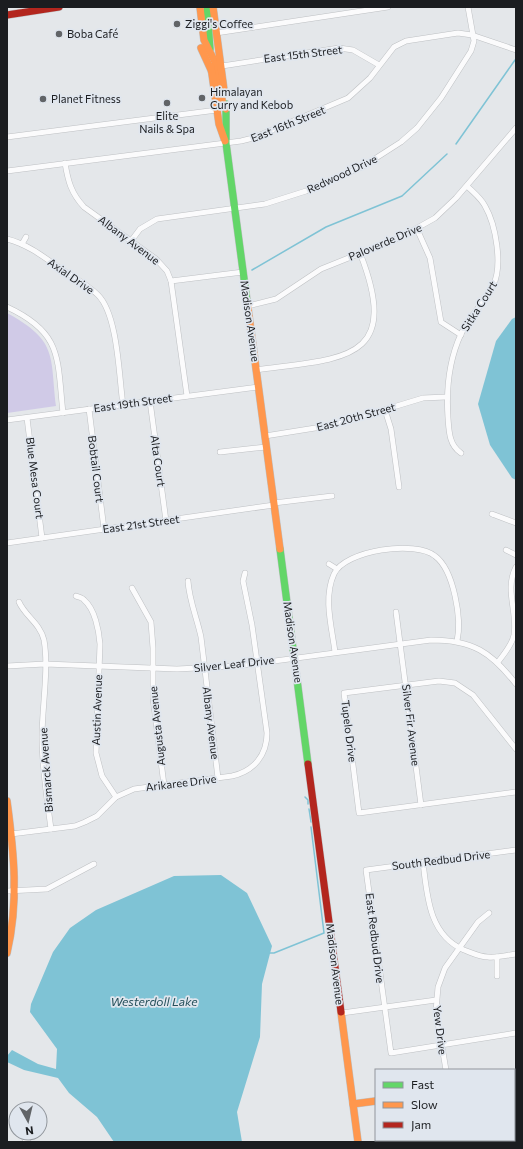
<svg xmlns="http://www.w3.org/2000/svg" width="523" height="1149" font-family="Commissioner,sans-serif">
<rect width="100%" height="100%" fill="#e4e7ea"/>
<path fill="#d0cae7" d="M7,313C58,341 50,355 56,406L7,413Z"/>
<g fill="#7fc3d5">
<path d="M516,317V480L512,478L490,445L478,404L496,341L512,319Z"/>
<path d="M221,875L247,893L272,946L262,984L260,1037L237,1112L242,1142H114L97,1117L69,1093L58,1078L24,1070L7,1062V1056L12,1050L38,1064L56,1069L57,1049L30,1012L31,1004L53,952L70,928L96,910L174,876Z"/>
</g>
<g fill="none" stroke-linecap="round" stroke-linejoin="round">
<g stroke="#7fc3d5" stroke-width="1.5">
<path d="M456,144L515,60"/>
<path d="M252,270L326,227L402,196L447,154"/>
<path d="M305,797L308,800V804"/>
<path d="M309,809L311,822"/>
<path d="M270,953H274L324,933L311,827"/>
</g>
<defs>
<g id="street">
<path d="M216,33L388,7"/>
<path d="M222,66L339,48L353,50L379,65"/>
<path d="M7,137L217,110"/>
<path d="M65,163C68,181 71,193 84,207L156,259L167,271L171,281L187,396"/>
<path d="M7,171L241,141L253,138L348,98L370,78L394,47L406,41L458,33L472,35L516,50"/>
<path d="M417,229L430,258L441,322L461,335"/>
<path d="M7,239C27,244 44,257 61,269C73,277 88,285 98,295C118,315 119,377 123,405"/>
<path d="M131,241L140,229L157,219L265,204L306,191L362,167L401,142L417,128L441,98L471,51L474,41L468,7"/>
<path d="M22,244L26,237"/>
<path d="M171,281L243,272"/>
<path d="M248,306L276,299L321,269L401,237L435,218L456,198L516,128"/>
<path d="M7,307C63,333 57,358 63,413"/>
<path d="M256,370C342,358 403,363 360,253"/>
<path d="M150,401L166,521"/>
<path d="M89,409L104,529"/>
<path d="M385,410L391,429L399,487"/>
<path d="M27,418L42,538"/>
<path d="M7,420L258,387"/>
<path d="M265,436L334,425L423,398L446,397"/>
<path d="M220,452L266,447"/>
<path d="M461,453C449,445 449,431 448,418C446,389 449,360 461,334C469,317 484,303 493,286C503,266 496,225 485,206C481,198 473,192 467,186"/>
<path d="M274,503L332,496"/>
<path d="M492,514L516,523"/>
<path d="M7,543L274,505"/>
<path d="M506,550L516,555"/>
<path d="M329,564L337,569"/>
<path d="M188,581C189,600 197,618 201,637L218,778"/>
<path d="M132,588L151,622L153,648V698L164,785"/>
<path d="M76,596C78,597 83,598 84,600C95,609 99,631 100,644L96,753L102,776L116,797"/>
<path d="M19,602C25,616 40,623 44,640C49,668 42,708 42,737C42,768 47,799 51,829"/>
<path d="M396,612L421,805"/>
<path d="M335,652C332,628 323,598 334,574C345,550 416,540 435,556C454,570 462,620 457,641"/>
<path d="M498,662C504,654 512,645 514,635C518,612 504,590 516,567"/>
<path d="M7,666L45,664L177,669L237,666L431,640C473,640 491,652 516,684"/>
<path d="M516,749L473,695L455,683L439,681L344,693L359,813L516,792"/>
<path d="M11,834L75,826L85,822L97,816L116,797L134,789L232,776C254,771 267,755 267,733L252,625L243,581L245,573"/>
<path d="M516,850L366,870L391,1053L516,1033"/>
<path d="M423,862C427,896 429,935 464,950C472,953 480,957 488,957C497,958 507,955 516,954"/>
<path d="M7,891L47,889L94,864"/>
<path d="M497,976V957"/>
<path d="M342,1013L436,1000"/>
<path d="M446,1070L436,1011L438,987L445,968L478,922L489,913"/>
<path d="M514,1121L516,1120"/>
<path d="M412,1140L422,1142"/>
<path d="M499,1140V1142"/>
<path d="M25,1142H28"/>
<path d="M441,1142L442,1140"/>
</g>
<g id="fast">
<path d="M207,7L210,49"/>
<path d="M226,104V143L247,301"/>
<path d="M280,549L308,764"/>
</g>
<g id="slow">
<path d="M200,7L204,40L216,64L223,105L226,109"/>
<path d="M213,7L224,90"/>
<path d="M201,48L212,72"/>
<path d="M211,67L219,124L225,141"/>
<path d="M247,301L280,549"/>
<path d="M7,801C14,853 19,902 7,953"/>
<path d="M341,1012L358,1142"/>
<path d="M353,1104L376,1101"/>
</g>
<g id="jam">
<path d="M7,15L59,7"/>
<path d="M308,764L341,1012"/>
<path d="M514,1079H516"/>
</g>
</defs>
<use href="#street" stroke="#bec0c3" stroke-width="6"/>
<use href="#fast" stroke="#bec0c3" stroke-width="8"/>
<use href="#slow" stroke="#bec0c3" stroke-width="8"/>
<use href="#jam" stroke="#bec0c3" stroke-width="8"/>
<use href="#street" stroke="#fbfbfc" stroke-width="5"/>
<use href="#fast" stroke="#63d668" stroke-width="7"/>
<use href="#slow" stroke="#ff974d" stroke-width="7"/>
<use href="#jam" stroke="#b3261e" stroke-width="7"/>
</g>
<g fill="#616467" stroke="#e0e6ee" stroke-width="1.5">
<circle cx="177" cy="24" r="4"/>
<circle cx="59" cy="34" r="4"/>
<circle cx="202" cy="98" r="4"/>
<circle cx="43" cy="99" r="4"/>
<circle cx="167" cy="103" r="4"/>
</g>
<g text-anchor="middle" stroke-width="3.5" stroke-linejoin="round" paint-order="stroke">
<g font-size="11" fill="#1b1d20" stroke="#e0e6ee" text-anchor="start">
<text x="185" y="28">Ziggi's Coffee</text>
<text x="67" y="38">Boba Café</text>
<text x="210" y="96">Himalayan<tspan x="210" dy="13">Curry and Kebob</tspan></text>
<text x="51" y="103">Planet Fitness</text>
<text x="167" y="120" text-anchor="middle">Elite<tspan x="167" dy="13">Nails &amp; Spa</tspan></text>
</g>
<g font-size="11" fill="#1b1d20" stroke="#e0e6ee">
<text transform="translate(303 54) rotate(-7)" y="4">East 15th Street</text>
<text transform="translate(288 124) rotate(-22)" y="4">East 16th Street</text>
<text transform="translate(342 174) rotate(-25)" y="4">Redwood Drive</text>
<text transform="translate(129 240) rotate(37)" y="4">Albany Avenue</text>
<text transform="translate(385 242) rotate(-23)" y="4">Paloverde Drive</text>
<text transform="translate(71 276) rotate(35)" y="4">Axial Drive</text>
<text transform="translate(479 306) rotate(-58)" y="4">Sitka Court</text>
<text transform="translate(250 321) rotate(82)" y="4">Madison Avenue</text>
<text transform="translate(133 403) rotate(-8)" y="4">East 19th Street</text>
<text transform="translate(356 417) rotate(-15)" y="4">East 20th Street</text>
<text transform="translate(158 461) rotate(82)" y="4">Alta Court</text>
<text transform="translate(96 469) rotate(83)" y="4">Bobtail Court</text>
<text transform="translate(35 478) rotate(83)" y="4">Blue Mesa Court</text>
<text transform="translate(141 524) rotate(-8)" y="4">East 21st Street</text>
<text transform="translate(293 642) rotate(82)" y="4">Madison Avenue</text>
<text transform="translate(234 664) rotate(-6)" y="4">Silver Leaf Drive</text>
<text transform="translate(97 710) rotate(-88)" y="4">Austin Avenue</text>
<text transform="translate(211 723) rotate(83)" y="4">Albany Avenue</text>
<text transform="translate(411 725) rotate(83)" y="4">Silver Fir Avenue</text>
<text transform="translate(157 726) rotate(-96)" y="4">Augusta Avenue</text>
<text transform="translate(349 731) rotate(83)" y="4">Tupelo Drive</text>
<text transform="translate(46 770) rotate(-94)" y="4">Bismarck Avenue</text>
<text transform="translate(181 783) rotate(-7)" y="4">Arikaree Drive</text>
<text transform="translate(441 860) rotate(-7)" y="4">South Redbud Drive</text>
<text transform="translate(375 938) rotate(83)" y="4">East Redbud Drive</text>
<text transform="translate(335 964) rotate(83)" y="4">Madison Avenue</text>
<text transform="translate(440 1030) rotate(83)" y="4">Yew Drive</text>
</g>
<g font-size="12" font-style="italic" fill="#244f5a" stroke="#e0e6ee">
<text x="154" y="1006">Westerdoll Lake</text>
</g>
</g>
<rect width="523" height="1149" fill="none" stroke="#1b1d20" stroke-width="16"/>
<rect x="375" y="1069" width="140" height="72" fill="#e0e6ee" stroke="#91969c"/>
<rect x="383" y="1082" width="20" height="6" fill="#63d668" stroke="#91969c"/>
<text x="411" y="1089" font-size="12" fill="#1b1d20">Fast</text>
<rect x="383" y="1102" width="20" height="6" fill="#ff974d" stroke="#91969c"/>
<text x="411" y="1109" font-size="12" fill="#1b1d20">Slow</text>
<rect x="383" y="1122" width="20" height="6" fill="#b3261e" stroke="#91969c"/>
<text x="411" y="1129" font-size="12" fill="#1b1d20">Jam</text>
<g transform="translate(28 1121) rotate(172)"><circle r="19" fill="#e0e6ee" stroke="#91969c"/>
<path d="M0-3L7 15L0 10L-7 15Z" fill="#616467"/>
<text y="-6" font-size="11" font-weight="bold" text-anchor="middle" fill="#1b1d20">N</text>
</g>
</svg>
